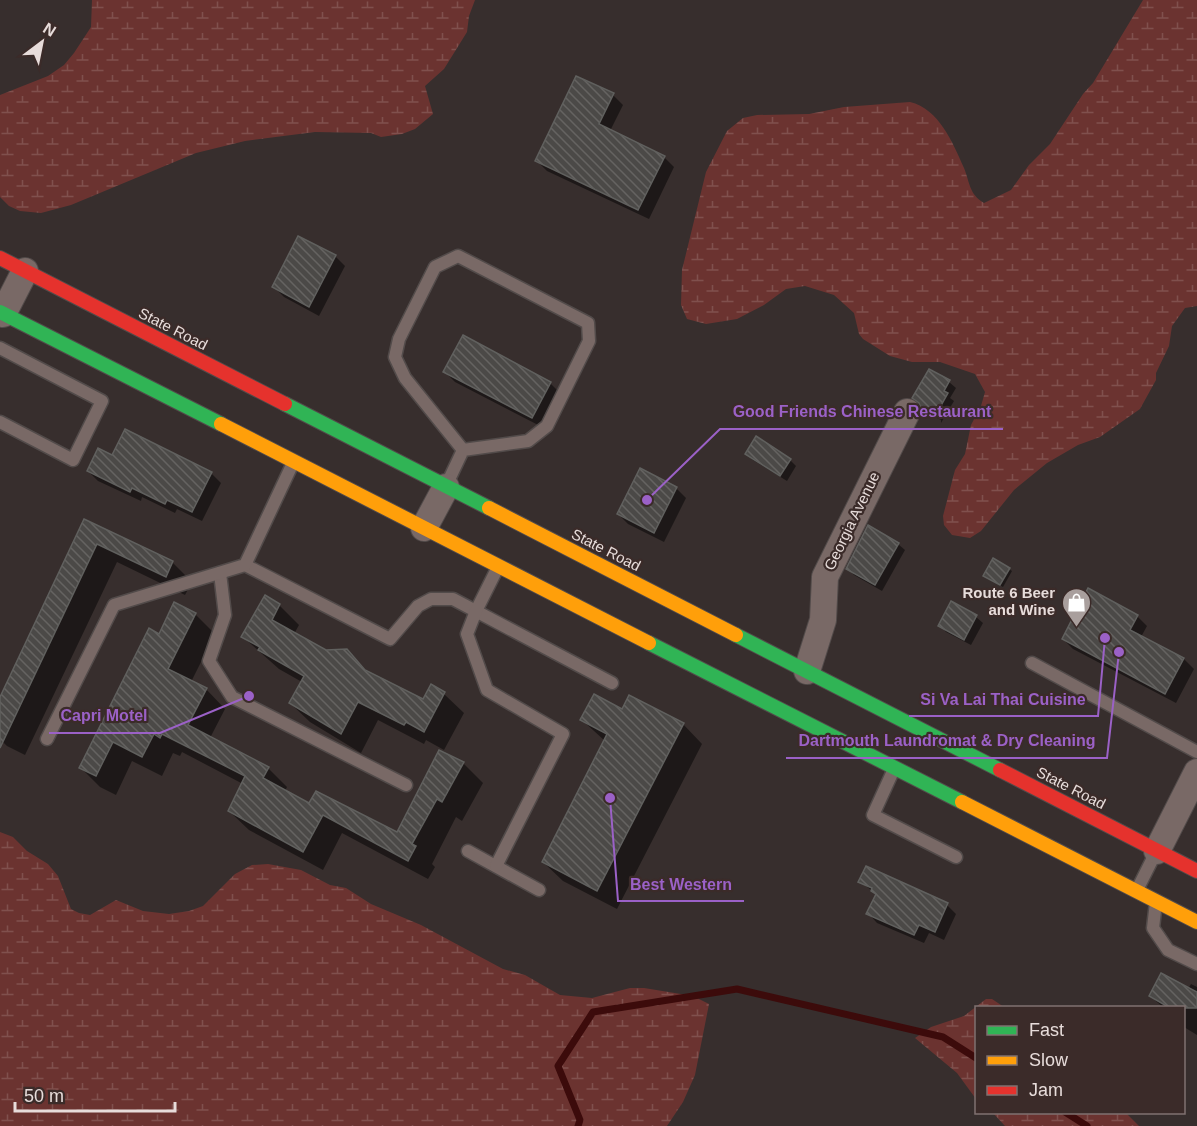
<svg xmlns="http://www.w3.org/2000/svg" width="1197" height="1126" font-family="Arial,sans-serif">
<defs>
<pattern id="wetland-marsh" width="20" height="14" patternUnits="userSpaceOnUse" patternTransform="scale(1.5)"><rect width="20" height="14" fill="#6b3330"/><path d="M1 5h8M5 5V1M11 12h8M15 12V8" fill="none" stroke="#80504d"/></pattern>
<pattern id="building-back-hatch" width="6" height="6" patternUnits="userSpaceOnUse" patternTransform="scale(1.5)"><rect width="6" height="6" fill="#4b4947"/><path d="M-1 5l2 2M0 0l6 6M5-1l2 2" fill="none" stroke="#656361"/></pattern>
</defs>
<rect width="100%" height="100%" fill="#372e2d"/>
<g fill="url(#wetland-marsh)">
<path d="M92,0H475L469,16L467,32L444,69L425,86L433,114L415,129L402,134L381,137L371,133L315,132L245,141L196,153L71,205L41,213L20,211L9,206L0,197V95L48,76L64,65L74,53L91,27Z"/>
<path d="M1143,0H1197V306L1185,308L1172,326L1169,346L1156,373V380L1140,409L1100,437L1078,445L1047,463L1014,490L981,531L970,538L952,535L944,525L943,516L955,470L965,454L971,425L981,406L985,392L975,374L940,362H912L890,356L863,339L859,334L854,313L834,295L805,286L786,289L764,305L737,319L706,324L687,319L681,305L682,270L706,172L727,131L743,118L757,115L809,114L844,107L910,102C939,109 953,143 964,168C970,183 969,194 984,203L1011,190L1029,165L1050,144L1083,94L1093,83Z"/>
<path d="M0,832L13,837L27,851L48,864L58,876L71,909L79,913L90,915L116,900L143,911L169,914L189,911L203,906L235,874L252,865L268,864L301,870L330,885L346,888L371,904L421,925L503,969L525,975L560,995L592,998L630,988H644L693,996L709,1004L695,1075L683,1102L667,1126H0Z"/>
<path d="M986,999H992L1004,1007L976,1008V1099L957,1073L915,1038L931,1027L964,1016Z"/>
<path d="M993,1113H1126L1139,1126H1005Z"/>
</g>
<g fill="#0007">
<path d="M613,95L623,105L610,131L664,157L674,167L649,219L547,171L537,161Z"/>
<path d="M335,256L345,266L319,316L284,297L274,287Z"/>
<path d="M930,371L949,382L956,388L950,398L954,401L941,423V420L926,412Z"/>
<path d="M445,372L550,383L560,393L542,427L455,382Z"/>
<path d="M747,454L790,460L796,466L787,481L753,460Z"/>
<path d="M88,471L211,473L221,483L202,521L177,509L175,513L142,497L141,501L98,481Z"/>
<path d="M676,488L686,498L664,542L628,524L618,514Z"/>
<path d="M85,521L172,562L192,582L185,595L117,562L25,755L7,746L0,739V700Z"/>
<path d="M898,544L905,550L882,591L854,575L848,568Z"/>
<path d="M1009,569L1012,571L1003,587L987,578Z"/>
<path d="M951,603L976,617L983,623L971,645L946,632L940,625Z"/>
<path d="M279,605L299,625L294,634L326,652L347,650L369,674L424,701L444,694L464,713L444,750L426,740L424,744L378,720L361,753L310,722L290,703L302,682L279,669L243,637Z"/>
<path d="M195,614L215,634L191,682L206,689L225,709L210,738L268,768L287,787L285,791L310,805L398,834L463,763L483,783L462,821L456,817L432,864L435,867L428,879L342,833L323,870L249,830L229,811L243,784L182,752L180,756L173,753L162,776L132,761L116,795L100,787L81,768L160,636Z"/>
<path d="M1137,616L1147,626L1141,637L1184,659L1194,669L1176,703L1073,649L1063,639Z"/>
<path d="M623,711L683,724L702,744L617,909L563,881L543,862L605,741L582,720Z"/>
<path d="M860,881L947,905L956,914L944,940L929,933L924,943L877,923L868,913L877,895Z"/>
<path d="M1191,984L1197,987V1035L1184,1027V1008H1164L1150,996L1188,989Z"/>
</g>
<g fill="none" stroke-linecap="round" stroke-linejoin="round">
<g stroke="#3c0b0b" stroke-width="7">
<path d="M1065,1112L1087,1126"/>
<path d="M578,1126L580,1120L558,1066L593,1012L737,989L943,1037L976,1058"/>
</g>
</g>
<g fill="url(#building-back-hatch)" stroke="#60605e" stroke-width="1.5">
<path d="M576,76L614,93L599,124L665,156L638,210L535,161Z"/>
<path d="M298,236L336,255L309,307L272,287Z"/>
<path d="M463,335L551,382L532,418L443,372Z"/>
<path d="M929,369L950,380L944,391L948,393L934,418L922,411L919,403L912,398Z"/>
<path d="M125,429L212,472L192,512L167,500L165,504L132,488L130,492L87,471L98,448L112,455Z"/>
<path d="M756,436L791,459L780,476L745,454Z"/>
<path d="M640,468L677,487L654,533L617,514Z"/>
<path d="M84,519L173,561L166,577L97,544L0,748V697Z"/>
<path d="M868,525L899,543L875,585L846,569Z"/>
<path d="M993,558L1010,568L1000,585L983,576Z"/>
<path d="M1088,588L1138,615L1130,630L1184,658L1165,694L1062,639Z"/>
<path d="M265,595L280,604L272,620L326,650L347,649L365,670L423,699L431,684L445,692L424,732L406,722L404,725L358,702L341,734L289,703L304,676L258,650L260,647L241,637Z"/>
<path d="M951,601L977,615L964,640L938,626Z"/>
<path d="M174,602L196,613L168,669L207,688L188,725L269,767L263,778L309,803L316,791L397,832L439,750L464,762L442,802L437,799L412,844L416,846L408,861L323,815L303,852L228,811L245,776L162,734L160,738L154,734L142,757L113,742L96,776L79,768L149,628L159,634Z"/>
<path d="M594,694L622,709L629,695L684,723L597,891L542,862L607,734L580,720Z"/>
<path d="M866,866L948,903L935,932L919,925L914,935L866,914L876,894L871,891L872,888L858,882Z"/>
<path d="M1161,973L1197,992V1008H1170L1149,996Z"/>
</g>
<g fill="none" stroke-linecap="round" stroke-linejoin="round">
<defs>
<g id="lane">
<path d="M0,348L102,401L73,460L0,422"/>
<path d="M446,486L463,450L405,378L395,357L399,339L435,267L458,256L588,323L589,341L547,426L528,441L463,450"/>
<path d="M245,565L390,639L418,606L431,599H453L612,683"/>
<path d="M220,573L225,615L209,661L232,697L406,785"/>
<path d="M1032,663L1197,752"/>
<path d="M47,739L114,605L245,565L293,463"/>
<path d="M894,769L873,815L956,857"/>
<path d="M468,851L539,890"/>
<path d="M496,866L563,734L487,690L467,634L476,611L498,567"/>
<path d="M1137,890L1156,852"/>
<path d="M1156,902L1153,928L1168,950L1197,964"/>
</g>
<g id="street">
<path d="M3,314L25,271"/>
<path d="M424,528L446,487"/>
<path d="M807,671L823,620L825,577L907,412"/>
<path d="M1157,851L1197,772"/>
</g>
<g id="fast">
<path d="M0,312L221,424"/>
<path d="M285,404L489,508"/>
<path d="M736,635L1000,770"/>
<path d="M649,643L962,802"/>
</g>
<g id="slow">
<path d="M221,424L649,643"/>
<path d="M489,508L736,635"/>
<path d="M962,802L1197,922"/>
</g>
<g id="jam">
<path d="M0,258L285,404"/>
<path d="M1000,770L1197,871"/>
</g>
</defs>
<use href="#lane" stroke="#524b4a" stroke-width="15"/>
<use href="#street" stroke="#524b4a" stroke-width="28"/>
<use href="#fast" stroke="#524b4a" stroke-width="16"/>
<use href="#slow" stroke="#524b4a" stroke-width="16"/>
<use href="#jam" stroke="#524b4a" stroke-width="16"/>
<use href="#lane" stroke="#796966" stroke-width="12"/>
<use href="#street" stroke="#796966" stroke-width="26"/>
<use href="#fast" stroke="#30b455" stroke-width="14"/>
<use href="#slow" stroke="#ff9f0a" stroke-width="14"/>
<use href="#jam" stroke="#e5322d" stroke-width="14"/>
</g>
<defs>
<symbol id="shop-pin" viewBox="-11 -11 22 30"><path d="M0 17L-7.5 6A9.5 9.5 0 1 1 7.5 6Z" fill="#a99f9d" stroke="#3b2b29"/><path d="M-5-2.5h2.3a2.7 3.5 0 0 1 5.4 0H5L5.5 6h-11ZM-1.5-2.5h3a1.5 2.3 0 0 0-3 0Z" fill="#fff"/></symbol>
</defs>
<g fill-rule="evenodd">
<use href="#shop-pin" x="1060" y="586" width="33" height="45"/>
</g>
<g text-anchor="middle" stroke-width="4.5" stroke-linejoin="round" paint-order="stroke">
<g font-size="15" fill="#e7dcda" stroke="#3b2b29">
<text transform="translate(173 329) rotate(27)" y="5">State Road</text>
<text transform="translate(852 521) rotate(-64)" y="5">Georgia Avenue</text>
<text transform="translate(606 550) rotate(27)" y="5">State Road</text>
<text transform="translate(1071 788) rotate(27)" y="5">State Road</text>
</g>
<g font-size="15" font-weight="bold" fill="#e7dcda" stroke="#3b2b29" text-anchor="end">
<text x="1055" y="598">Route 6 Beer<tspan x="1055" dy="17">and Wine</tspan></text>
</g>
</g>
<path fill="none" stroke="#9b61c7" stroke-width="2" d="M647 500L720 429H1003M1105 638L1098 716H909M249 696L160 733H49M1119 652L1107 758H786M610 798L618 901H744"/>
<g fill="#9b61c7" stroke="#3b2b29" stroke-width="2">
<circle cx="647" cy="500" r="6"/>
<circle cx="1105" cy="638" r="6"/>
<circle cx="249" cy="696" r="6"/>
<circle cx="1119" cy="652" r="6"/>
<circle cx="610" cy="798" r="6"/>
</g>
<g font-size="16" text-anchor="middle" font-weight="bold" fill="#9b61c7" stroke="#3b2b29" stroke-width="4.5" stroke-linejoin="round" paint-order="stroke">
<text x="862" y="417">Good Friends Chinese Restaurant</text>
<text x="1003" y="705">Si Va Lai Thai Cuisine</text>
<text x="104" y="721">Capri Motel</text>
<text x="947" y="746">Dartmouth Laundromat &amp; Dry Cleaning</text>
<text x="681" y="890">Best Western</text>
</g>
<rect x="975" y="1006" width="210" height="108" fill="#3b2b29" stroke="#807270" stroke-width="1.5"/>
<rect x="987" y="1026" width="30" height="9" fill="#30b455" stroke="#807270" stroke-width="1.5"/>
<text x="1029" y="1036" font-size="18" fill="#e7dcda">Fast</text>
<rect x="987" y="1056" width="30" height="9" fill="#ff9f0a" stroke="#807270" stroke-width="1.5"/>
<text x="1029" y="1066" font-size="18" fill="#e7dcda">Slow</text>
<rect x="987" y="1086" width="30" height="9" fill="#e5322d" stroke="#807270" stroke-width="1.5"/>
<text x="1029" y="1096" font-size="18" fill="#e7dcda">Jam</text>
<g transform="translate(42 42) rotate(32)" stroke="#3b2b29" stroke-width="4.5" paint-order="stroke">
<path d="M0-4.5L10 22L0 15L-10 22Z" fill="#e7dcda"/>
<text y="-9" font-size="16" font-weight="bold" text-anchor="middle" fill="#e7dcda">N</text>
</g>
<path d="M15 1102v9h160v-9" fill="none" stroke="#e7dcda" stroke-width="3"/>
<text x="24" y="1102" font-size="18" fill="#e7dcda" stroke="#3b2b29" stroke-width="4.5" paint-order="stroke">50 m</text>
</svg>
